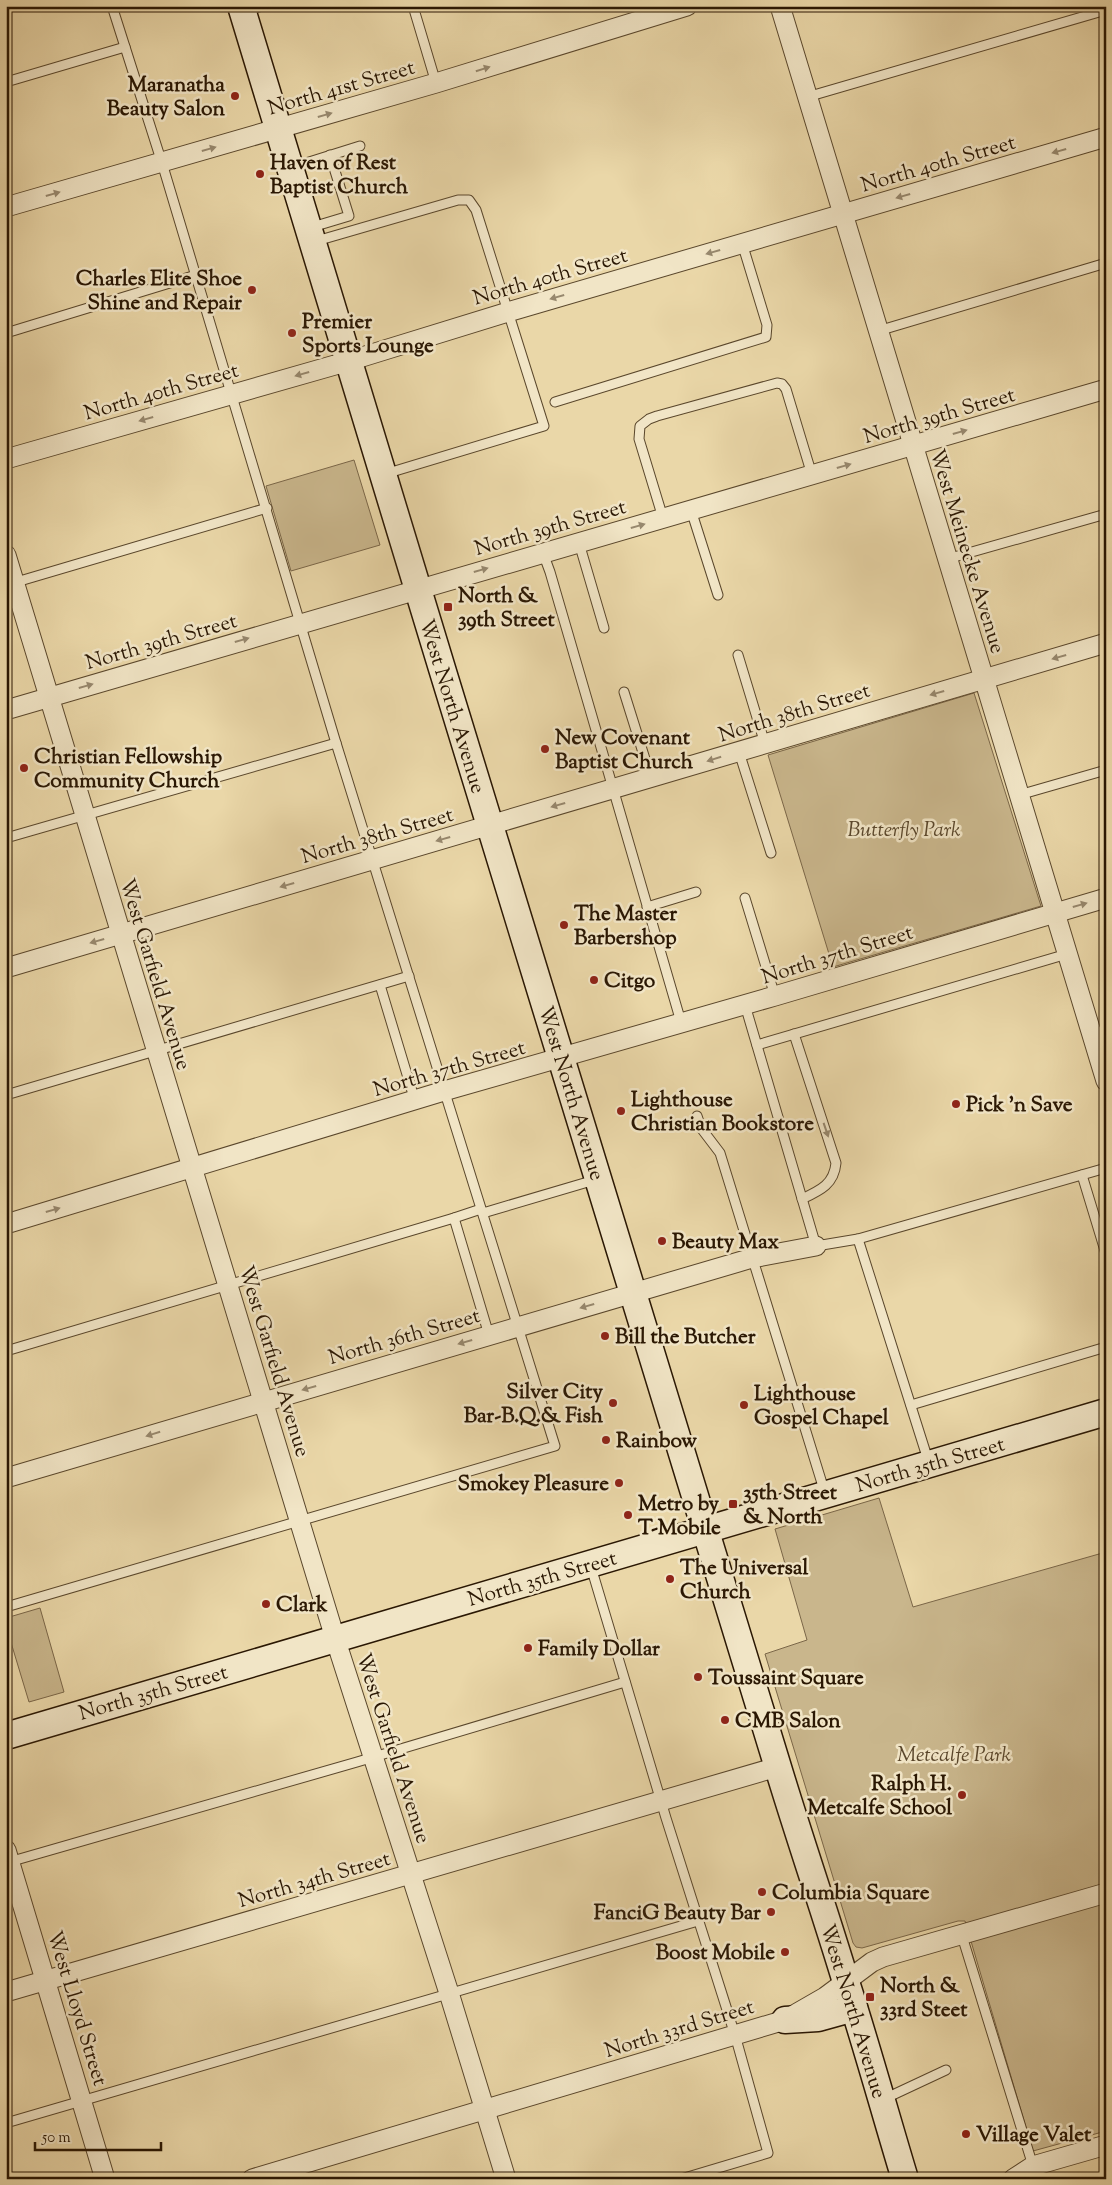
<svg xmlns="http://www.w3.org/2000/svg" width="1112" height="2185" font-family="'Sorts Mill Goudy',serif">
<rect width="100%" height="100%" fill="#ead7a8"/>
<filter id="stains"><feTurbulence type="fractalNoise" baseFrequency=".004" numOctaves="4"/><feColorMatrix values="0 0 0 0 .2 0 0 0 0 .09 0 0 0 0 .02 0 0 0 .5 -.17"/></filter>
<radialGradient id="worn" r=".72"><stop offset=".6" stop-color="#630" stop-opacity="0"/><stop offset="1" stop-color="#630" stop-opacity=".3"/></radialGradient>
<g fill="#c9b68c" stroke="#7a6648">
<path d="M354,460L380,545L291,571L266,486Z"/>
<path d="M974,693L1041,906L833,967L768,755Z"/>
<path d="M879,1498L913,1607L1106,1552V2131L1033,2151L965,1921H958L862,1948L856,1947L853,1943L765,1654L807,1640L775,1529Z"/>
<path d="M40,1608L64,1692L29,1702L6,1626V1618Z"/>
</g>
<g fill="none" stroke-linecap="round" stroke-linejoin="round">
<defs>
<g id="lane">
<path d="M413,6L436,83"/>
<path d="M246,11L262,6"/>
<path d="M6,82L125,47"/>
<path d="M807,97L1106,10"/>
<path d="M290,168L360,146"/>
<path d="M309,228L349,216L330,155"/>
<path d="M313,242L458,200H469L476,210L544,426L385,474"/>
<path d="M878,331L1106,263"/>
<path d="M6,333L196,275"/>
<path d="M555,402L766,337L767,325L742,243"/>
<path d="M691,510L718,595"/>
<path d="M663,518L639,439L640,426L649,419L657,416L777,383L782,384L786,389L812,475"/>
<path d="M579,543L604,628"/>
<path d="M543,553L550,572L681,1022"/>
<path d="M947,559L1106,514"/>
<path d="M13,583L267,508"/>
<path d="M738,655L765,744"/>
<path d="M624,692L651,778"/>
<path d="M739,752L771,853"/>
<path d="M1019,795L1106,770"/>
<path d="M6,838L336,743"/>
<path d="M745,898L775,996"/>
<path d="M647,907L696,892"/>
<path d="M380,985L415,1101"/>
<path d="M745,1005L816,1246L858,1239L1106,1168"/>
<path d="M794,1034L836,1163C834,1184 821,1190 802,1199"/>
<path d="M1092,1034L1106,1030"/>
<path d="M757,1045L1067,954"/>
<path d="M6,1095L409,976"/>
<path d="M697,1116L701,1128L720,1153L825,1493"/>
<path d="M1082,1175L1106,1254"/>
<path d="M483,1213L598,1179"/>
<path d="M454,1218L489,1335"/>
<path d="M858,1239L929,1463"/>
<path d="M6,1351L454,1218L481,1209"/>
<path d="M911,1405L1106,1347"/>
<path d="M591,1567L666,1818L735,2035L768,2153L681,2179"/>
<path d="M6,1607L555,1446L336,743L162,163L112,6"/>
<path d="M9,1862L357,1762L625,1682"/>
<path d="M962,1936L1033,2166"/>
<path d="M884,2099L946,2070"/>
<path d="M6,2123L698,1921"/>
</g>
<g id="street">
<path d="M780,6L1106,1081"/>
<path d="M6,207L436,83L687,6"/>
<path d="M6,459L349,361L508,312L1106,137"/>
<path d="M6,555L335,1638L449,1993L506,2179"/>
<path d="M6,710L1106,389"/>
<path d="M6,968L1106,643"/>
<path d="M6,1224L444,1091L775,996L1106,898"/>
<path d="M6,1478L752,1258L816,1246"/>
<path d="M6,1850L105,2179"/>
<path d="M6,1992L777,1767"/>
<path d="M252,2179L785,2020L825,1997L872,1962L883,1957L1106,1893"/>
<path d="M1013,2179L1033,2166L1106,2145"/>
</g>
<g id="secondary">
<path d="M241,6C416,593 601,1178 777,1764C799,1837 824,1909 846,1982C867,2047 885,2113 905,2179"/>
<path d="M6,1736L1106,1412"/>
<path d="M785,2020L818,2018L854,2008"/>
</g>
</defs>
<use href="#lane" stroke="#5a472c" stroke-width="11"/>
<use href="#street" stroke="#5a472c" stroke-width="21"/>
<use href="#secondary" stroke="#2a1703" stroke-width="29"/>
<use href="#lane" stroke="#f1e5c6" stroke-width="9"/>
<use href="#street" stroke="#f1e5c6" stroke-width="19"/>
<use href="#secondary" stroke="#f1e5c6" stroke-width="26"/>
</g>
<defs><path id="oneway-solid" d="M-6-.8H1V-3.2L6.5 0L1 3.2V.8H-6Z" transform="scale(1.25)"/></defs>
<g fill="#97886e">
<use href="#oneway-solid" transform="translate(483 69) rotate(-17)"/>
<use href="#oneway-solid" transform="translate(325 115) rotate(-16)"/>
<use href="#oneway-solid" transform="translate(209 149) rotate(-16)"/>
<use href="#oneway-solid" transform="translate(1059 151) rotate(164)"/>
<use href="#oneway-solid" transform="translate(53 194) rotate(-16)"/>
<use href="#oneway-solid" transform="translate(903 196) rotate(164)"/>
<use href="#oneway-solid" transform="translate(713 252) rotate(164)"/>
<use href="#oneway-solid" transform="translate(557 297) rotate(164)"/>
<use href="#oneway-solid" transform="translate(302 374) rotate(164)"/>
<use href="#oneway-solid" transform="translate(146 419) rotate(164)"/>
<use href="#oneway-solid" transform="translate(960 432) rotate(-16)"/>
<use href="#oneway-solid" transform="translate(844 466) rotate(-16)"/>
<use href="#oneway-solid" transform="translate(638 526) rotate(-16)"/>
<use href="#oneway-solid" transform="translate(481 570) rotate(-16)"/>
<use href="#oneway-solid" transform="translate(242 640) rotate(-16)"/>
<use href="#oneway-solid" transform="translate(1059 657) rotate(164)"/>
<use href="#oneway-solid" transform="translate(86 686) rotate(-16)"/>
<use href="#oneway-solid" transform="translate(937 693) rotate(164)"/>
<use href="#oneway-solid" transform="translate(714 759) rotate(163)"/>
<use href="#oneway-solid" transform="translate(558 805) rotate(164)"/>
<use href="#oneway-solid" transform="translate(443 839) rotate(164)"/>
<use href="#oneway-solid" transform="translate(287 885) rotate(164)"/>
<use href="#oneway-solid" transform="translate(1080 905) rotate(-16)"/>
<use href="#oneway-solid" transform="translate(97 941) rotate(164)"/>
<use href="#oneway-solid" transform="translate(826 1130) rotate(71)"/>
<use href="#oneway-solid" transform="translate(53 1210) rotate(-16)"/>
<use href="#oneway-solid" transform="translate(587 1306) rotate(164)"/>
<use href="#oneway-solid" transform="translate(465 1342) rotate(164)"/>
<use href="#oneway-solid" transform="translate(309 1388) rotate(164)"/>
<use href="#oneway-solid" transform="translate(153 1434) rotate(163)"/>
</g>
<g fill="#8f2418" stroke="#f1e5c6" stroke-width="2">
<circle cx="235" cy="96" r="5"/>
<circle cx="260" cy="174" r="5"/>
<circle cx="252" cy="290" r="5"/>
<circle cx="292" cy="333" r="5"/>
<rect x="443" y="602" width="10" height="10" rx="2.5"/>
<circle cx="545" cy="749" r="5"/>
<circle cx="24" cy="768" r="5"/>
<circle cx="564" cy="925" r="5"/>
<circle cx="594" cy="980" r="5"/>
<circle cx="956" cy="1104" r="5"/>
<circle cx="621" cy="1111" r="5"/>
<circle cx="662" cy="1241" r="5"/>
<circle cx="605" cy="1336" r="5"/>
<circle cx="613" cy="1403" r="5"/>
<circle cx="744" cy="1405" r="5"/>
<circle cx="606" cy="1440" r="5"/>
<circle cx="619" cy="1483" r="5"/>
<rect x="728" y="1499" width="10" height="10" rx="2.5"/>
<circle cx="628" cy="1515" r="5"/>
<circle cx="670" cy="1579" r="5"/>
<circle cx="266" cy="1604" r="5"/>
<circle cx="528" cy="1648" r="5"/>
<circle cx="698" cy="1677" r="5"/>
<circle cx="725" cy="1720" r="5"/>
<circle cx="962" cy="1795" r="5"/>
<circle cx="762" cy="1892" r="5"/>
<circle cx="771" cy="1912" r="5"/>
<circle cx="785" cy="1952" r="5"/>
<rect x="865" y="1992" width="10" height="10" rx="2.5"/>
<circle cx="966" cy="2134" r="5"/>
</g>
<g text-anchor="middle" stroke-width="5" stroke-linejoin="round" paint-order="stroke">
<g font-size="21" font-weight="bold" fill="#2a1703" stroke="#f1e5c6" text-anchor="start">
<text x="225" y="91" text-anchor="end">Maranatha<tspan x="225" dy="24">Beauty Salon</tspan></text>
<text x="270" y="169">Haven of Rest<tspan x="270" dy="24">Baptist Church</tspan></text>
<text x="242" y="285" text-anchor="end">Charles Elite Shoe<tspan x="242" dy="24">Shine and Repair</tspan></text>
<text x="302" y="328">Premier<tspan x="302" dy="24">Sports Lounge</tspan></text>
<text x="458" y="602">North &amp;<tspan x="458" dy="24">39th Street</tspan></text>
<text x="555" y="744">New Covenant<tspan x="555" dy="24">Baptist Church</tspan></text>
<text x="34" y="763">Christian Fellowship<tspan x="34" dy="24">Community Church</tspan></text>
<text x="574" y="920">The Master<tspan x="574" dy="24">Barbershop</tspan></text>
<text x="604" y="987">Citgo</text>
<text x="631" y="1106">Lighthouse<tspan x="631" dy="24">Christian Bookstore</tspan></text>
<text x="966" y="1111">Pick 'n Save</text>
<text x="672" y="1248">Beauty Max</text>
<text x="615" y="1343">Bill the Butcher</text>
<text x="603" y="1398" text-anchor="end">Silver City<tspan x="603" dy="24">Bar-B.Q.&amp; Fish</tspan></text>
<text x="754" y="1400">Lighthouse<tspan x="754" dy="24">Gospel Chapel</tspan></text>
<text x="616" y="1447">Rainbow</text>
<text x="609" y="1490" text-anchor="end">Smokey Pleasure</text>
<text x="743" y="1499">35th Street<tspan x="743" dy="24">&amp; North</tspan></text>
<text x="638" y="1510">Metro by<tspan x="638" dy="24">T-Mobile</tspan></text>
<text x="680" y="1574">The Universal<tspan x="680" dy="24">Church</tspan></text>
<text x="276" y="1611">Clark</text>
<text x="538" y="1655">Family Dollar</text>
<text x="708" y="1684">Toussaint Square</text>
<text x="735" y="1727">CMB Salon</text>
<text x="952" y="1790" text-anchor="end">Ralph H.<tspan x="952" dy="24">Metcalfe School</tspan></text>
<text x="772" y="1899">Columbia Square</text>
<text x="761" y="1919" text-anchor="end">FanciG Beauty Bar</text>
<text x="775" y="1959" text-anchor="end">Boost Mobile</text>
<text x="880" y="1992">North &amp;<tspan x="880" dy="24">33rd Steet</tspan></text>
<text x="976" y="2141">Village Valet</text>
</g>
<g font-size="21" fill="#2a1703" stroke="#f1e5c6">
<text transform="translate(341 87) rotate(-16)" y="7">North 41st Street</text>
<text transform="translate(938 163) rotate(-16)" y="7">North 40th Street</text>
<text transform="translate(550 276) rotate(-16)" y="7">North 40th Street</text>
<text transform="translate(161 391) rotate(-16)" y="7">North 40th Street</text>
<text transform="translate(939 415) rotate(-16)" y="7">North 39th Street</text>
<text transform="translate(550 527) rotate(-16)" y="7">North 39th Street</text>
<text transform="translate(968 551) rotate(73)" y="7">West Meinecke Avenue</text>
<text transform="translate(161 641) rotate(-16)" y="7">North 39th Street</text>
<text transform="translate(453 706) rotate(73)" y="7">West North Avenue</text>
<text transform="translate(794 712) rotate(-17)" y="7">North 38th Street</text>
<text transform="translate(377 835) rotate(-16)" y="7">North 38th Street</text>
<text transform="translate(837 954) rotate(-17)" y="7">North 37th Street</text>
<text transform="translate(156 974) rotate(73)" y="7">West Garfield Avenue</text>
<text transform="translate(449 1068) rotate(-16)" y="7">North 37th Street</text>
<text transform="translate(572 1093) rotate(73)" y="7">West North Avenue</text>
<text transform="translate(404 1336) rotate(-16)" y="7">North 36th Street</text>
<text transform="translate(275 1361) rotate(73)" y="7">West Garfield Avenue</text>
<text transform="translate(930 1464) rotate(-16)" y="7">North 35th Street</text>
<text transform="translate(542 1578) rotate(-16)" y="7">North 35th Street</text>
<text transform="translate(153 1692) rotate(-16)" y="7">North 35th Street</text>
<text transform="translate(394 1748) rotate(72)" y="7">West Garfield Avenue</text>
<text transform="translate(314 1879) rotate(-16)" y="7">North 34th Street</text>
<text transform="translate(78 2008) rotate(73)" y="7">West Lloyd Street</text>
<text transform="translate(854 2011) rotate(73)" y="7">West North Avenue</text>
<text transform="translate(679 2028) rotate(-17)" y="7">North 33rd Street</text>
</g>
<g font-size="21" font-style="italic" fill="#5a472c" stroke="#f1e5c6">
<text x="904" y="836">Butterfly Park</text>
<text x="954" y="1761">Metcalfe Park</text>
</g>
</g>
<rect width="1112" height="2185" fill="none" stroke="#ead7a8" stroke-width="25"/>
<rect x="8" y="8" width="1097" height="2170" fill="none" stroke="#2a1703" stroke-width="2.5"/>
<rect x="12" y="12" width="1087" height="2160" fill="none" stroke="#2a1703"/>
<path d="M35 2142v8h126v-8" fill="none" stroke="#2a1703" stroke-width="2.5"/>
<text x="42" y="2142" font-size="15" fill="#2a1703" stroke="#f1e5c6" stroke-width="4" paint-order="stroke">50 m</text>
<rect width="100%" height="100%" filter="url(#stains)"/>
<rect width="100%" height="100%" fill="url(#worn)"/>
</svg>
